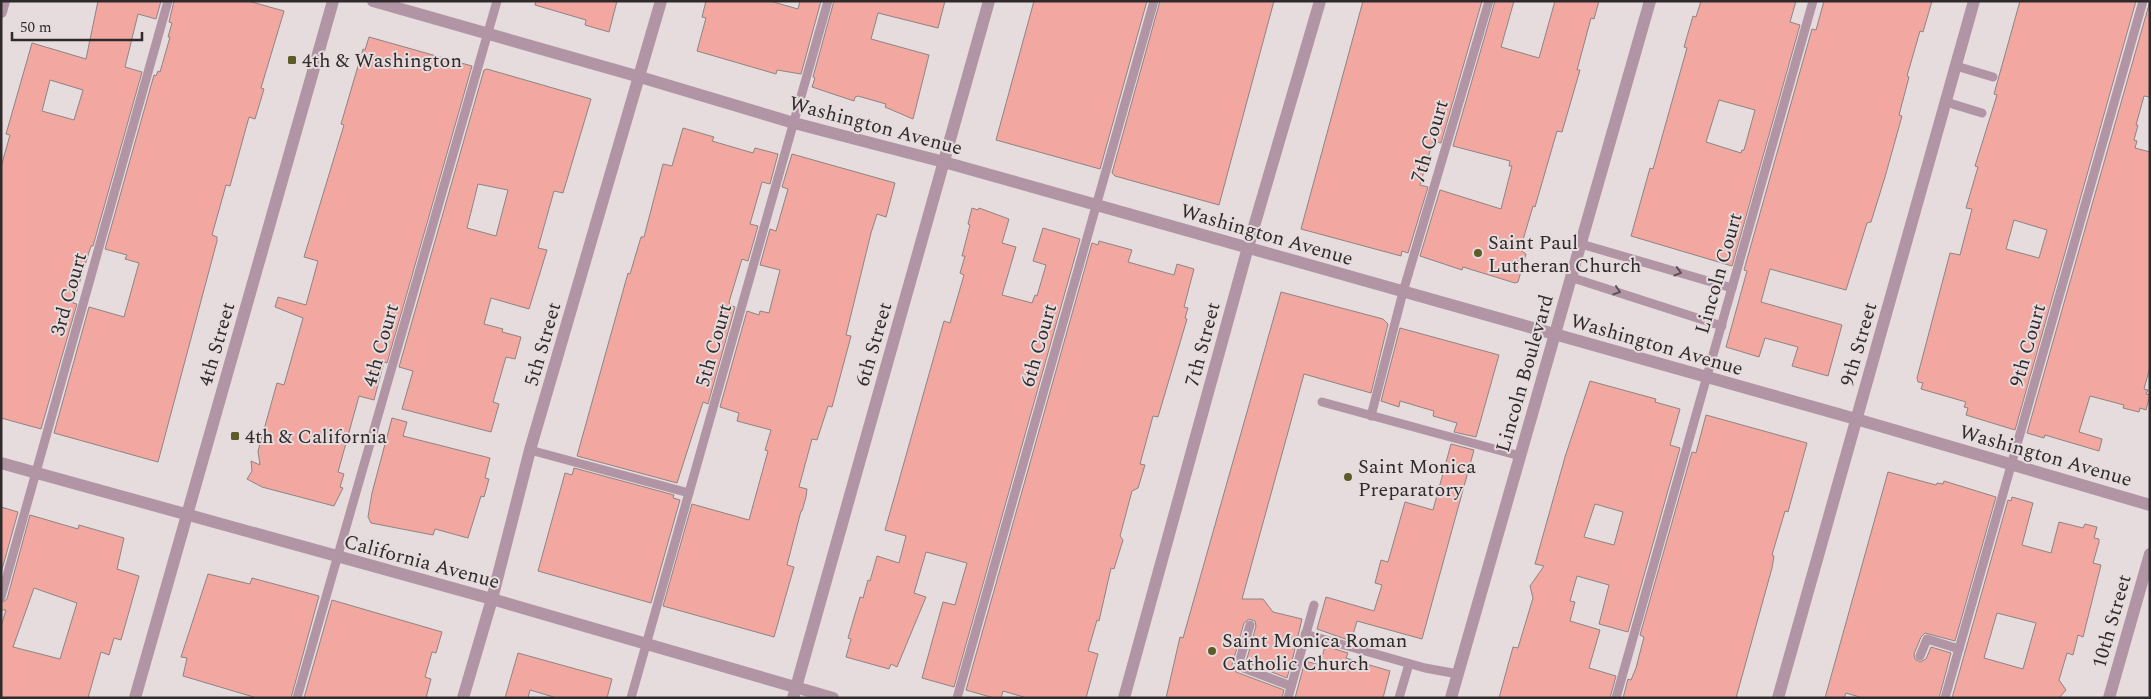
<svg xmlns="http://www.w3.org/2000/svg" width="2151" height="699" font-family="Spectral,serif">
<rect width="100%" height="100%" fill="#e6dbdd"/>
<g fill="#f2a7a1" stroke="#8e8483" fill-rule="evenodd">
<path d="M98,1H161L156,19L138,14L125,67L142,72L93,246H91L73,303L77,304L41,429L1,418V167L10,135L6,134L32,43L86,59ZM50,80L83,90L74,120L42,111Z"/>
<path d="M174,1H248L284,11L261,88L264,89L255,119L249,117L230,186L226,185L212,235L217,237V241L158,462L54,433L89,307L124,317L139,263L125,259L127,255L105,249L154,75L156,76L158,71L160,72L170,37H168L172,23L169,22Z"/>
<path d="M536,1H617L609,32L585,25L586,20L535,5Z"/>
<path d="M706,1H770L798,9L800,1H821L801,74L777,70L776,74L697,51L706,18L702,17Z"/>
<path d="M834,1H945L938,28L878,13L871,39L929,55L913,119L885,107L886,104L858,96L855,97L854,101L812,87L815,78L813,77Z"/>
<path d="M1034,1H1147L1100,169L996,140Z"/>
<path d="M1160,1H1274L1219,205L1115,176L1112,173Z"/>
<path d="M1363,1H1482L1441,143L1433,141L1420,185L1428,187L1408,253L1402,251L1401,256L1301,229Z"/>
<path d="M1495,1H1514L1501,47L1539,58L1555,1H1599L1594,19L1591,18L1577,70H1580L1562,132L1557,131L1535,207L1533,206L1520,250L1526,254L1518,282L1515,283L1463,267L1462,270L1420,256L1440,190L1501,209L1512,166H1509L1510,161L1453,146Z"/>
<path d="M1701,1H1796L1790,22L1800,25L1732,266L1631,236L1650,168L1653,169L1687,48L1684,47L1693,16L1696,17ZM1719,100L1755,110L1744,150H1742L1741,153L1706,142Z"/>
<path d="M1824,1H1932L1923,32L1920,31L1907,76L1909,77L1899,115L1902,116L1885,177L1871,222L1867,223L1846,290L1770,269L1761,302L1842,325L1828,376L1792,366L1798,347L1765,338L1759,357L1726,347L1747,271L1744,270L1812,29L1816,30Z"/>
<path d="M2020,1H2136L2015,430L1966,415L1968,408L1964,407L1966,402L1921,389L1923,383L1918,382L1917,378L1950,253L1960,255L1972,209L1966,208L1978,167L1975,166L1997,95L1994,94ZM2014,220L2047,230L2039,258L2006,249Z"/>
<path d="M2150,1V97L2144,96L2136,125H2138L2134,140L2137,141L2135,148L2150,152V367L2144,389L2148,390L2146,394L2150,395L2146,410L2140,408L2139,412L2123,408L2124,405L2090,396L2079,432L2102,439L2099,451L2045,435L2044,438L2027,433Z"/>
<path d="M369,37L472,66L387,363L384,362L374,400L359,396L338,472L344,474L340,487L343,488L334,506L262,487L247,479L252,471L251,461L260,465L258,451L277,383L284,385L303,318L275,307L278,297L306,305L318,261L304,257L344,125L341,124L363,49L365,50Z"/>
<path d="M487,69L591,99L563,193L554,191L538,248L547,250L529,309L491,298L484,324L503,329L502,332L521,337L515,359L506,357L493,402L499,404L491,432L402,409L413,371L399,367L484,70ZM478,184L508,190L496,236L467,228Z"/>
<path d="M683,128L714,137L712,141L753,153L755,148L778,154L770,184L762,182L750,224L758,226L748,261L742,259L729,302L730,305L735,307L708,404L703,402L677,483L577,456L628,273L630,274L641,237H644L663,164L672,166Z"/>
<path d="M792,154L895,183L886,217L877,214L871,233L846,335L851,336L832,407L828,406L817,440L812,439L799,487L807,489L806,497L802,511H801L787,565L794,567L774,637L663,606L692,504L749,520L768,451L765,450L771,430L737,421L739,413L720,407L747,311L759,315L760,311L769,313L780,270L760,265L770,229L776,231L788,189L782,187Z"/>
<path d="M972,208L978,210L979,208L1009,219L1002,243L1016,247L1002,295L1032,303L1035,295L1037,296L1046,265L1033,261L1043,228L1080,239L954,687L922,678L943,602L955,605L967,563L926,552L914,593L926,597L897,667L891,664L889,669L846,657L851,639L848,638L860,597L863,598L868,580L870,581L877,556L899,563L906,536L885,530L944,321L950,323L964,275L960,273L965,256H962L970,225L968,224Z"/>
<path d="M1099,241L1132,250L1128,262L1174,275L1177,264L1194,269L1184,307L1188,308L1185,318L1187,319L1158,417L1153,416L1140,464L1145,465L1138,488L1132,491L1120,536L1123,540L1114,569L1111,568L1099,621L1097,620L1088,651L1098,654L1086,698H1027L1003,691L1001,698H994L966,690L1092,243L1098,245Z"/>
<path d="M1281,292L1383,319L1388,324L1371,393L1304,374L1242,599H1263L1273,612L1302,619L1293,657L1287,678L1246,662L1256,626L1255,621L1249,619L1244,623L1232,665L1236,672L1284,690L1282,698H1166L1180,637L1183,638Z"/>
<path d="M1400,328L1499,355L1476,437L1454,432L1457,423L1433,416L1434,411L1400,401L1399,407L1381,401Z"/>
<path d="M1590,381L1656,399L1655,402L1680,409L1670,445L1680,448L1628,632L1599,624L1609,585L1577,576L1570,601L1575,602L1570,621L1600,630L1589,668L1616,676L1610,698H1499L1513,647L1518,648L1533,598L1530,586L1544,566L1535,564L1565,457ZM1595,504L1623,512L1614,545L1584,537Z"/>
<path d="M1706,415L1807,443L1788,512L1785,511L1772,555L1774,556L1772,568L1736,698H1623L1628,679L1631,680L1636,668L1644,637L1640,635L1692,452L1696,453Z"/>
<path d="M392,418L407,422L403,436L490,458L485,478L489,479L484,497L481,496L468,538L435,529L433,535L371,523L368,517L372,493Z"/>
<path d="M1451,444L1474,450L1422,639L1357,621L1351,641L1317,629L1326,597L1374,611L1382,585L1375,583L1381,560L1388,562L1405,502L1433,510Z"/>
<path d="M574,468L674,495L673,498L680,500L651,603L538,571L565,473L572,475Z"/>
<path d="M1888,472L1936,485L1937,483L1943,484L1944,481L1996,497L1955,641L1925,633L1921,637L1914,654L1915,659L1920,662L1926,659L1931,647L1951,653L1939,698H1863L1846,693L1844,698H1825Z"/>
<path d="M2012,497L2033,503L2022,545L2051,553L2059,522L2083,528L2085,524L2097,527L2094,538L2099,539V542L2093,563L2101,565L2083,637L2078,635L2073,655L2067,653L2059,680L2066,690L2059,698H1952L2008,500L2011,501ZM1997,613L2036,623L2023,669L1984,658Z"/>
<path d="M1,507L18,512L1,573Z"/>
<path d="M30,515L78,529L79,525L124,538L117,569L139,576L121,640L114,638L109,655L101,652L88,698H1V626L6,610H1V603L7,599ZM34,588L77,603L60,659L13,647Z"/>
<path d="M208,574L250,584L252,578L319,596L291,698H257L183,676L187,658L181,657Z"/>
<path d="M332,600L442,632L436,653L432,652L425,677L431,679L426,698H304Z"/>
<path d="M1325,646L1348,653L1346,658L1390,671L1383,698H1295L1305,661L1320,665Z"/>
<path d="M518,653L612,679L607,698H557L530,690L528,698H505Z"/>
</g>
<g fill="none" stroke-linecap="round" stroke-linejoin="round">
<g stroke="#b295a5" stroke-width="9">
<path d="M1956,66L1993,77"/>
<path d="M1946,102L1982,113"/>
<path d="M1581,244L1732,288"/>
<path d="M1570,277L1722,326"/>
<path d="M1322,402L1520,456"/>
<path d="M1371,416L1403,292L1489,1"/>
<path d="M530,450L689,493"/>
<path d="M1,597L168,1"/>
<path d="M1250,625L1238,666L1291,686"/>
<path d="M1305,634L1425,668L1458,674"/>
<path d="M1920,656L1927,639L1959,649"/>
<path d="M297,698L497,1"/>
<path d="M631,698L828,1"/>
<path d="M957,698L1154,1"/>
<path d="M1288,698L1314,605"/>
<path d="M1399,698L1409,664"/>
<path d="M1616,698L1813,1"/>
<path d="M1945,698L2143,1"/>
</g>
<g stroke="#b295a5" stroke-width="12">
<path d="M373,1L640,77L794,123L944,162L1856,419L2150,505"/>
<path d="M1,12L4,1"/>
<path d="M1,463L492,599L833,698"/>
<path d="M463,698L492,599L530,450L661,1"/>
<path d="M793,698L989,1"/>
<path d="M1124,698L1248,247L1320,1"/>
<path d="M1778,698L1974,1"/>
<path d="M2109,698L2150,554"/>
</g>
<g stroke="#b295a5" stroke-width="12">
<path d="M135,698L333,1"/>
<path d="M1451,698L1650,1"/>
</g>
</g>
<defs><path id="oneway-chevron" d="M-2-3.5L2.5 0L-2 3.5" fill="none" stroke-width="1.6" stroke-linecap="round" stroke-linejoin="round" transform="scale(1.25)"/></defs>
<g stroke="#5d5056">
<use href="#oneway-chevron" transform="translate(1678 272) rotate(16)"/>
<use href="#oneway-chevron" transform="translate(1617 291) rotate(18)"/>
</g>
<g fill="#5f5b27" stroke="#e6dbdd" stroke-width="2">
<rect x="287" y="55" width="10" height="10" rx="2.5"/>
<circle cx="1478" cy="253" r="5"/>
<rect x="230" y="431" width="10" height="10" rx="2.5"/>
<circle cx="1348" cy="477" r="5"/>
<circle cx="1212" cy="651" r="5"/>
</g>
<g text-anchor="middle" stroke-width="4" stroke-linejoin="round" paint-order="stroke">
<g font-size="20" fill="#2f2b2c" stroke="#e6dbdd" text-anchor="start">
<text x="302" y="67">4th &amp; Washington</text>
<text x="1488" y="249">Saint Paul<tspan x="1488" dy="23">Lutheran Church</tspan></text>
<text x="245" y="443">4th &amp; California</text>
<text x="1358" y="473">Saint Monica<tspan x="1358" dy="23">Preparatory</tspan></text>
<text x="1222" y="647">Saint Monica Roman<tspan x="1222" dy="23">Catholic Church</tspan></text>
</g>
<g font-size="20" fill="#2f2b2c" stroke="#e6dbdd">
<text transform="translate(876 125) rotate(15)" y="7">Washington Avenue</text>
<text transform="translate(1429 141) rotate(-73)" y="7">7th Court</text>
<text transform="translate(1267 234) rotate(16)" y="7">Washington Avenue</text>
<text transform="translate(1718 273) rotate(-74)" y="7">Lincoln Court</text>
<text transform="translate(68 294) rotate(-74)" y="7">3rd Court</text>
<text transform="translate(216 344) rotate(-74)" y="7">4th Street</text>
<text transform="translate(542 344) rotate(-74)" y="7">5th Street</text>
<text transform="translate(873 344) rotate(-74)" y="7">6th Street</text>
<text transform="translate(1202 344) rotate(-75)" y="7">7th Street</text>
<text transform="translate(1657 344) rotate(16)" y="7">Washington Avenue</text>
<text transform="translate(1858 344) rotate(-74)" y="7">9th Street</text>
<text transform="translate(380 345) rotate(-74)" y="7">4th Court</text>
<text transform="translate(713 345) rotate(-74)" y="7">5th Court</text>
<text transform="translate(1038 345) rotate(-74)" y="7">6th Court</text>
<text transform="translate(2027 345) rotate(-74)" y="7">9th Court</text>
<text transform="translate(1524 373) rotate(-74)" y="7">Lincoln Boulevard</text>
<text transform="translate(2046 455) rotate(16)" y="7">Washington Avenue</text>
<text transform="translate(422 561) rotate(15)" y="7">California Avenue</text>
<text transform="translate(2111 621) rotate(-74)" y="7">10th Street</text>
</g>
</g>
<rect width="2151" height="699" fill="none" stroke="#2f2b2c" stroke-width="5"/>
<path d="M12 32v8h130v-8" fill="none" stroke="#2f2b2c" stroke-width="2.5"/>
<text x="20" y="32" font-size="15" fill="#2f2b2c" stroke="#e6dbdd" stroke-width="4" paint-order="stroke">50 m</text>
</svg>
